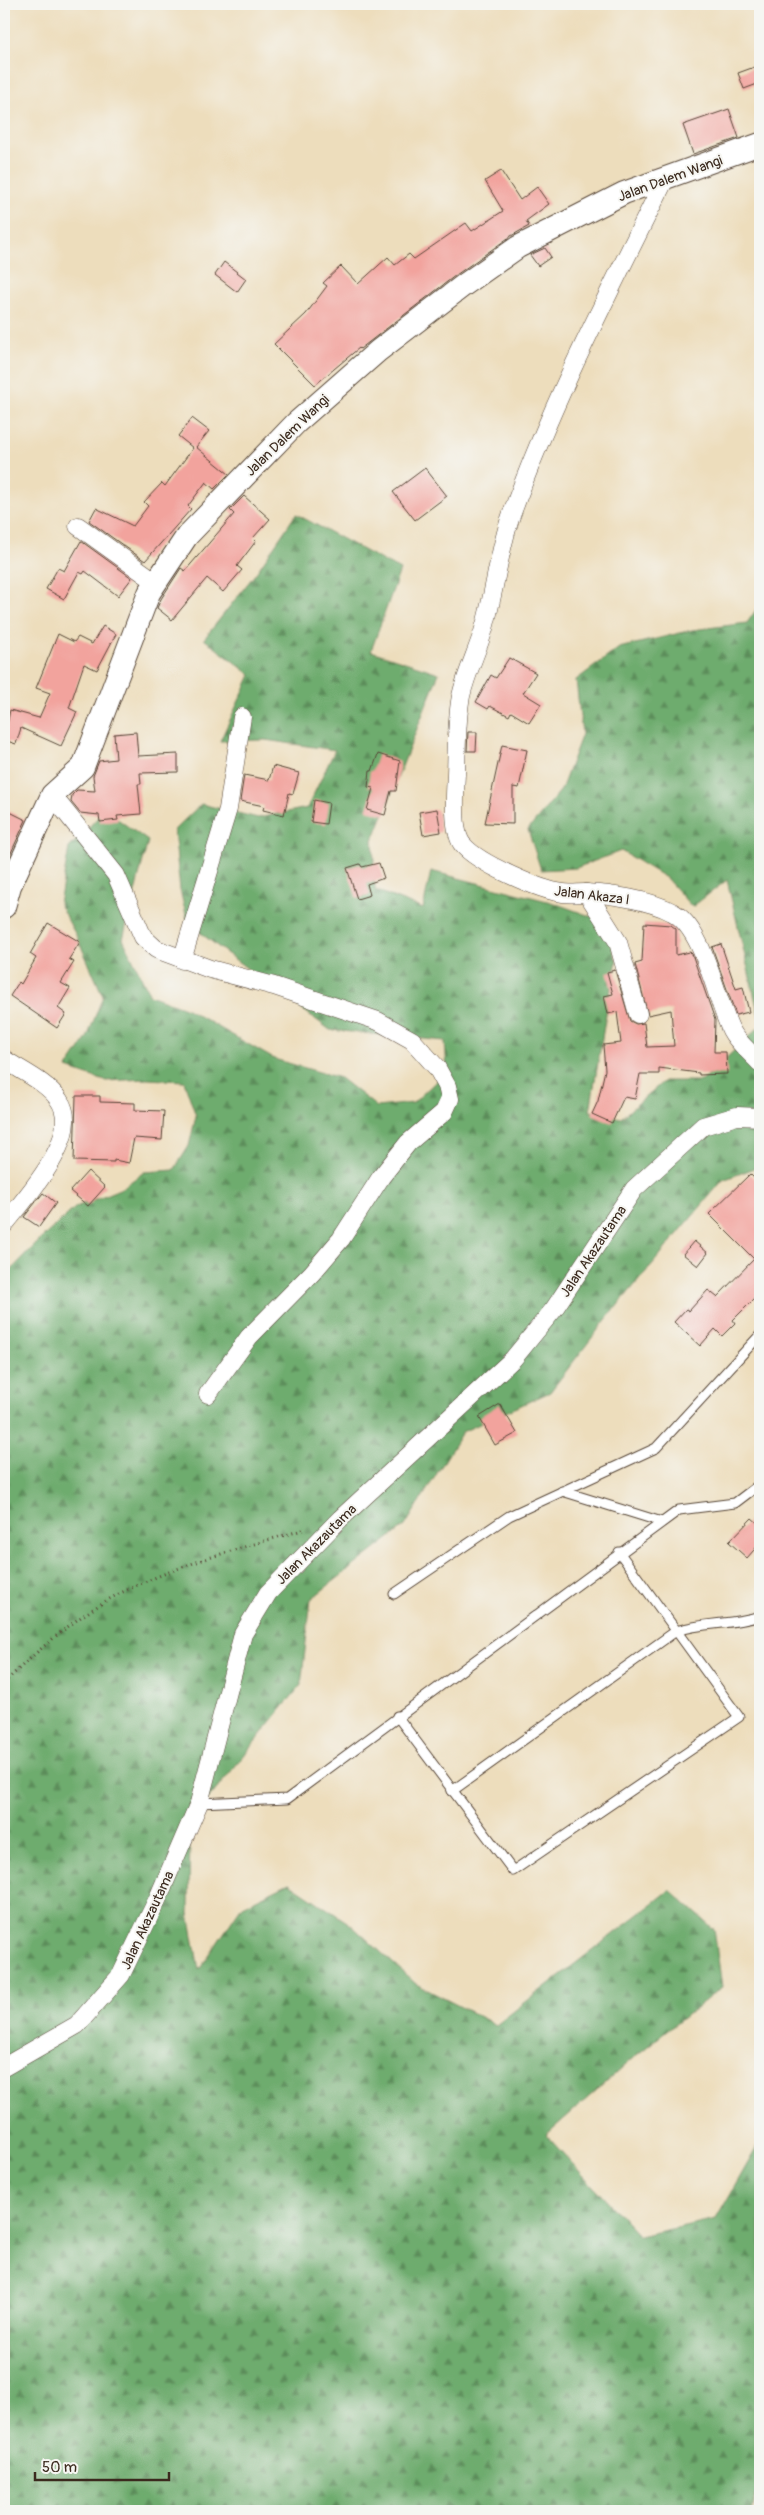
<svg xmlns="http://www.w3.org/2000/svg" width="764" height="2515" font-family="Pangolin,sans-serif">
<defs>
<pattern id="forest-firs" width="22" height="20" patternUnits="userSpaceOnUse" patternTransform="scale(1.25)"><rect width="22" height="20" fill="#6eac6e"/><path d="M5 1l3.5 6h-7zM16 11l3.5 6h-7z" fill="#5c8c5a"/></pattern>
</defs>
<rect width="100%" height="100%" fill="#f6f6f2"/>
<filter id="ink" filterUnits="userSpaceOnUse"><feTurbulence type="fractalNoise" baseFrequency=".02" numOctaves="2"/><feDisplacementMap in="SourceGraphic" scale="10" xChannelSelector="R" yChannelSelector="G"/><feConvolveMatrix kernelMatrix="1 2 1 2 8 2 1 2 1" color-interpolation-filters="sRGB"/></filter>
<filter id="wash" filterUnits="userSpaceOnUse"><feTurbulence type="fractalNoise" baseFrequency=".0096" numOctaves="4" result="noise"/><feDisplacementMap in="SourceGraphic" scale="20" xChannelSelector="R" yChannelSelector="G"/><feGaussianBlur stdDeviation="1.12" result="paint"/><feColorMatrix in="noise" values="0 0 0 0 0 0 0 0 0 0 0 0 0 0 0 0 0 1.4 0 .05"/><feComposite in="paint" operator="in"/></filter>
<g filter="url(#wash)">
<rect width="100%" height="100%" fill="#edddbc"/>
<g fill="url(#forest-firs)" stroke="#546b46">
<path d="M296,514L400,570L371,651L439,673L373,840L375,890L423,909L431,871L551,902L604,921L617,961L608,1002L590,1111L621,1118L664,1081H702L760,1026V1166L723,1180L608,1317L550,1392L462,1432L405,1526L311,1599L301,1685L190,1822L189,1913L199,1970L242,1906L289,1883L350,1924L416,1984L496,2025L670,1890L714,1929L722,1987L633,2058L546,2135L639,2236L716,2219L757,2147L760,2146V2479L752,2511H4V1277L45,1235L76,1207L122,1188L144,1172L174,1170L189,1146L196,1116L184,1081L147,1079L105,1081L67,1068L87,1038L103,996L77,937L59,904L69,848L105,810L148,841L123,939L150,995L185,1008L274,1059L340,1078L377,1107L413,1103L447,1071L445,1041L330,1030L221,949L188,923L180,890L174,830L201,804L258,818L307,808L335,750L265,740L220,741L251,675L204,639L256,573Z"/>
<path d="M760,604V1020L727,880L692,907L666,878L621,851L576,868L541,870L528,830L561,790L582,734L576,680L619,648L692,630L747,623Z"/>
</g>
<g id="blocks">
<g fill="#f2a39d">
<path d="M760,65V83L744,89L738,73Z"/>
<path d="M729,109L739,138L693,154L683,125Z"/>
<path d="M501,171L520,200L537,187L549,204L526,221L529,226L511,236L456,275L360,349L359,348L315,385L274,344L306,314L327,286L323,283L341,266L358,284L388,257L395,265L409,254L414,259L466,223L472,231L503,211L485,181Z"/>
<path d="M545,248L551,257L538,266L530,255Z"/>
<path d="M224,262L246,279L237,292L215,275Z"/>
<path d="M192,418L209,431L196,447L229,474L214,489L206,482L188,506L191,509L145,561L89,521L96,508L133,526L148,506L144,502L162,483L165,486L193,448L178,436Z"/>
<path d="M425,468L447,496L415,520L393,492Z"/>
<path d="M244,496L270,519L253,538L256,541L237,566L242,570L223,592L207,578L172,620L157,608L161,599L181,568L185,571L234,514L230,510Z"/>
<path d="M81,541L132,578L118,596L85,571L83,574L79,572L64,599L46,589L58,568L64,571Z"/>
<path d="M103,626L116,634L97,670L84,664L69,708L77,712L61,746L21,728L16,744L4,740L10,710L39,718L50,693L36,688L58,634L74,642L78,637L92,644Z"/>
<path d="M509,658L536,673L523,693L541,704L529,723L511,712L509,716L490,706L488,709L476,702L491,675L496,678Z"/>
<path d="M136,732L138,756L178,754V772L140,773L141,784H138L141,814L117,816L118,820L100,822L99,815L80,813L71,802L72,795L77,790L95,791L93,776L99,761L116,759L114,734Z"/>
<path d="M468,732H477L476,751H467Z"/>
<path d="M502,745L527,750L519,788L513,787V824L485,823Z"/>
<path d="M378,754L400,761L396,791H391L385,815L367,810L373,788L368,787L370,771H372Z"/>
<path d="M273,766L299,773L293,794L289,793L284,815L263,810L264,806L240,801L244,775L269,780Z"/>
<path d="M314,800L329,803L326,824L311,822Z"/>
<path d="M4,809L26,820L4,868Z"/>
<path d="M437,809L441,832L423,835L419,812Z"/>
<path d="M379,863L384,878L367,884L370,895L357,899L347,868L360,864L362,867Z"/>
<path d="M48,923L80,942L69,959L74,962L61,983L70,988L58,1008L66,1014L57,1028L10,996L19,982L21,984L36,958L30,954Z"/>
<path d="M644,923L671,925L676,929V955L690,952L692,954L715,1020L714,1052H726L727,1074L699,1075V1073L659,1068V1074H640L635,1099L624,1097L612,1123L592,1114L598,1101L605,1070L603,1045L621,1043L617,1012L608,1014L604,996L613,994L607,972L615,970L630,1021L636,1024L644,1023L647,1047L674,1046L671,1010L648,1015L635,964L642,962Z"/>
<path d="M721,944L736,989L743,987L749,1012L736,1015L735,1012L712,947Z"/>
<path d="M76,1096H100V1102L135,1103V1110L164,1111L162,1140L134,1138L129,1163L114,1160V1162L74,1161Z"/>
<path d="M88,1171L105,1187L88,1206L70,1191Z"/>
<path d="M750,1174L760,1184V1293L733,1320L735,1323L722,1336L715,1329L700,1346L674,1322L686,1309L689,1311L708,1290L717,1297L754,1259L709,1214Z"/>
<path d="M43,1193L56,1203L39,1227L24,1217Z"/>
<path d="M694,1241L708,1253L698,1266L683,1254Z"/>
<path d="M500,1404L517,1433L495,1445L479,1417Z"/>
<path d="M752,1518L760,1525V1543L747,1558L729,1542Z"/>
</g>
</g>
</g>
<g filter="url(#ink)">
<use href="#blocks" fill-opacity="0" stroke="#564536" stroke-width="1"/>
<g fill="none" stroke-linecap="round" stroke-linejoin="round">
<defs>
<g id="service">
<path d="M562,1491L662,1522"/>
<path d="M394,1594L509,1516L656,1448L760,1335"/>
<path d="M397,1716L513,1871L739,1717L619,1552"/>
<path d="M452,1791L676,1631C704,1622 733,1625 760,1616"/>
<path d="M199,1803L287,1799L679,1510L735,1503L760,1484"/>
</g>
<g id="minor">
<path d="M666,177C612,287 554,397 512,513C498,552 495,593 483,632C476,654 466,674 461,696C456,722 457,748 456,774C455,791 452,833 463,845C478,863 539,890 563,893C570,894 578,893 585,893C610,894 650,900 672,912C704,928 715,997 731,1030C737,1042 751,1053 760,1063"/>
<path d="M78,526L156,582"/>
<path d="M52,795L116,875L143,937L156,949L210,969L274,986L378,1021L412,1040L437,1068L447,1086L450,1099L444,1112L408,1143L381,1177L341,1239L312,1273L249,1337L208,1394"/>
<path d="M587,893L618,942L638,1014"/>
<path d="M182,960L228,809L242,717"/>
<path d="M4,1059C21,1071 47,1082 59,1100C84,1136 25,1198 4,1225"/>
<path d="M4,2067L77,2025L121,1975L158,1898L199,1803L243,1634L268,1593L340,1519L513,1359L554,1309L634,1189L703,1126L737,1116L760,1117"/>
</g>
<path id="tertiary" d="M4,907L10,886L52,795L83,767L149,593L187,536L296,423L378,351L464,285L518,247L624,193L760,144"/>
</defs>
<use href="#service" stroke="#564536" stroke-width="11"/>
<use href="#minor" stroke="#564536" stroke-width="19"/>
<use href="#tertiary" stroke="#564536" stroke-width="24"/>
<path stroke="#564536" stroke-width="3" stroke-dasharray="1 4" stroke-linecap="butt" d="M4,1683C36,1652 75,1617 115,1596C175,1565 241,1548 306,1529"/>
<use href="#service" stroke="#fff" stroke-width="9"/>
<use href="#minor" stroke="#fff" stroke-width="18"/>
<use href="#tertiary" stroke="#fff" stroke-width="22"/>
</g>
</g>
<g text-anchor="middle" stroke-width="4" stroke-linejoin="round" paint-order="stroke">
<g font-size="14" fill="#3b2a1e" stroke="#f6f6f2">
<text transform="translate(670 178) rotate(-20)" y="5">Jalan Dalem Wangi</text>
<text transform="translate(287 435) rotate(-44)" y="5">Jalan Dalem Wangi</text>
<text transform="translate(592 895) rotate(7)" y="5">Jalan Akaza I</text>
<text transform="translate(593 1251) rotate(-56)" y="5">Jalan Akazautama</text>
<text transform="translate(316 1544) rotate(-45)" y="5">Jalan Akazautama</text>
<text transform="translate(147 1920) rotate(-65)" y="5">Jalan Akazautama</text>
</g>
</g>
<rect width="764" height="2515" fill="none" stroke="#f6f6f2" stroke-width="20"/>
<path d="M35 2472v8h134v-8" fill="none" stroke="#3b2a1e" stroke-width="2.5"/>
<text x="42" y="2472" font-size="15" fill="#3b2a1e" stroke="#f6f6f2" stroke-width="4" paint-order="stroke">50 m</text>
</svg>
